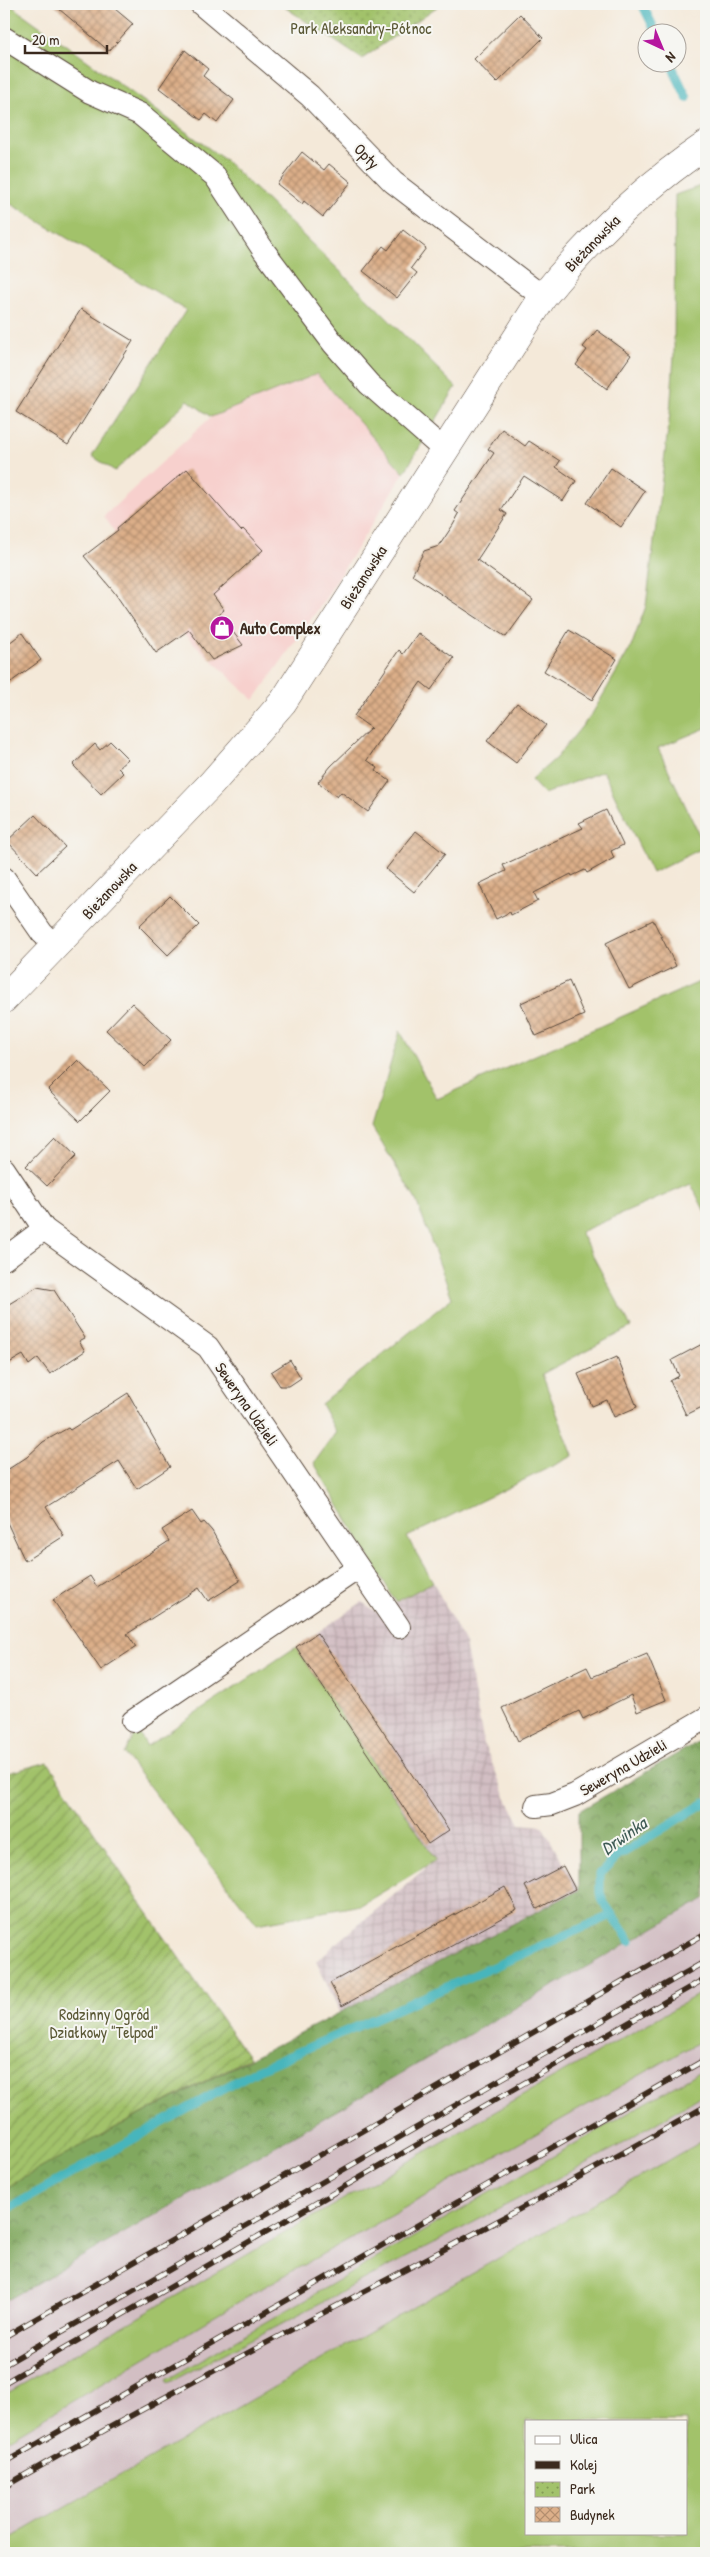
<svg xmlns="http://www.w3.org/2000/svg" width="710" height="2557" font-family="'Patrick Hand',sans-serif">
<defs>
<pattern id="industrial-grid" width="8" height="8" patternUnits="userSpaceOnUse" patternTransform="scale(1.25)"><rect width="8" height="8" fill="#d2bec3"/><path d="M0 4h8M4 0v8" fill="none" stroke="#b5a3a7"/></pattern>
<pattern id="forest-crowns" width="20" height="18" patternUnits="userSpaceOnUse" patternTransform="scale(1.25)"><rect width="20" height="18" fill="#81a85f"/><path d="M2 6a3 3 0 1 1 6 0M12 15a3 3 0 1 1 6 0" fill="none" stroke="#6b894e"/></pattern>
<pattern id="park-dots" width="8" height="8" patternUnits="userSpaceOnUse" patternTransform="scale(1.25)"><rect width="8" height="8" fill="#a2c26b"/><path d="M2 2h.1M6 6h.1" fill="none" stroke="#859e57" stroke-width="1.8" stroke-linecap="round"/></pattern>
<pattern id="garden-furrows" width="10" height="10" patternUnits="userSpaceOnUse" patternTransform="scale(1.25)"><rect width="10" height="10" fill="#a2c26b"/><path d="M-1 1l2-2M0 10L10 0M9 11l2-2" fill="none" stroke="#859e57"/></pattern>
<pattern id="building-cross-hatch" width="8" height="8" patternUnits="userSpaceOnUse" patternTransform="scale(1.25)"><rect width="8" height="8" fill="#dcaf89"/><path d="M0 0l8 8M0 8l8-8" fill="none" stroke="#b48f6f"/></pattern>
</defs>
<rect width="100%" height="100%" fill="#f6f6f2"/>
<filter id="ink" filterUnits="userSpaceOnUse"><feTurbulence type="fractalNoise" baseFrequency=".02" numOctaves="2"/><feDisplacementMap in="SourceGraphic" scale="10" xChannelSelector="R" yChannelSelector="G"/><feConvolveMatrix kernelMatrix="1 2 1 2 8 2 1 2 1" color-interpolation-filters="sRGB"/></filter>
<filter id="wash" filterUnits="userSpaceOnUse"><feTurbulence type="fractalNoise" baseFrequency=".0096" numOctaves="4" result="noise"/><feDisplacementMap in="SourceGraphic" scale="20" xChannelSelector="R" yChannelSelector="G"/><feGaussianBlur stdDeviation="1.12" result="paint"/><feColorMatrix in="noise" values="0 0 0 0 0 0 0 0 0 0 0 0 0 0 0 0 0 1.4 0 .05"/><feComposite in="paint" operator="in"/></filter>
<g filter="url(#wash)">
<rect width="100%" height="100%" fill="#f4e9d9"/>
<path fill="#f7d0cd" d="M317,374L404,473L321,605L254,700L182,632L104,516L211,417Z"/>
<path fill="url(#industrial-grid)" d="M433,1582L465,1644L484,1744L506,1797L520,1824L542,1826L579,1890L340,2012L316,1961L435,1860L296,1647L362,1602L378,1613Z"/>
<path fill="#d2bec3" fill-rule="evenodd" d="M706,1898V2553H4V2302ZM526,2421H686V2533H526Z"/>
<g fill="#a2c26b" stroke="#6e7644" fill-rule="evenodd">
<path d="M4,4H9L225,160L340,271L456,387L404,473L317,374L211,417L188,400L115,471L92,456L186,310L4,200Z"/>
<path d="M706,184V728L658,748L705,847L652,873L603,771L544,794L531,780L556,758L592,714L631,647L646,606L670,413L674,356L675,195Z"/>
<path d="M706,979V1214L691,1184L580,1232L631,1327L542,1374L573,1456L407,1537L433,1582L396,1602L314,1463L336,1432L321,1404L452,1298L416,1200L372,1127L400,1031L437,1099Z"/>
<path d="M296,1647L436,1860L361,1905L257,1924L124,1754L137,1730L147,1746Z"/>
<path d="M706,1990V2038L257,2291L4,2442V2395Z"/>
<path d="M706,2068V2093L615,2148L168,2383L166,2380Z"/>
<path d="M706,2139V2553H4V2542ZM526,2421H686V2533H526Z"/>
</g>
<path fill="url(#forest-crowns)" stroke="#5e693e" d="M706,1737V1898L4,2302V2189L80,2146L579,1890V1811Z"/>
<path fill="url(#park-dots)" stroke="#6e7644" d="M280,4H441L362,59Z"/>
<path fill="url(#garden-furrows)" stroke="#6e7644" d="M48,1762L145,1909L249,2058L80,2146L4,2189V1774Z"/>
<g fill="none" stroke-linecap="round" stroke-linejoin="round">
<g stroke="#46b5bc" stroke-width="9">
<path d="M642,4L656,32"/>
<path d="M670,62L687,98"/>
<path d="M630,1941L604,1903L600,1893V1874L618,1856L706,1802"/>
<path d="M4,2211L257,2070L612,1915"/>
</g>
</g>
<g id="blocks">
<g fill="url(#building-cross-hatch)">
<path d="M53,4H109L133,24L109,51Z"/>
<path d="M520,14L543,38L497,83L474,59Z"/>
<path d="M185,50L208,69L203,76L234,100L217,123L206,114L201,120L159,88Z"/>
<path d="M302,152L324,170L329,164L351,182L323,217L304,201L302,204L277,184Z"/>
<path d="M403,230L426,248L411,268L417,273L397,298L363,271L383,246L388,250Z"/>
<path d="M81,309L133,341L68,445L16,412Z"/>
<path d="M597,330L631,355L607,389L576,365L587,350L583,347Z"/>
<path d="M502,429L525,446L529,441L560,461L556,467L576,481L563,501L524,476L501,510L507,514L477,560L533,600L506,637L412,575L424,551L439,546L453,525L459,514L455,511L494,453L488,449Z"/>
<path d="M611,468L645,491L621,527L587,503Z"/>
<path d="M187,469L241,531L243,529L263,550L213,595L224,610L219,614L243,645L212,660L189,630L156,653L114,592L84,556L118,530L117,528Z"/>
<path d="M569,630L617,659L592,700L544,671Z"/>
<path d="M22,633L41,660L4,687V647Z"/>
<path d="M418,633L454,658L431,690L421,682L367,760L378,768L376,771L390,781L368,812L341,792L337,797L318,782L331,766L371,728L354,716L399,650L403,654Z"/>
<path d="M517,703L546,725L516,763L487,741Z"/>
<path d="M110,741L128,759L118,768L123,773L101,794L73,765L95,744L100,750Z"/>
<path d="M606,810L623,845L611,851L614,858L587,873L585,870L572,876L571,874L534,893L538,901L511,915L510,912L496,919L479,884L506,871L503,865L583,828L579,823Z"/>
<path d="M35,815L65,847L37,873L7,841Z"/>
<path d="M416,831L445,854L414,892L386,869Z"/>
<path d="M170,896L199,925L168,955L139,926Z"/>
<path d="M653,920L676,966L629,989L606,943Z"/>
<path d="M569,981L584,1015L536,1036L521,1003Z"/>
<path d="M132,1003L171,1040L145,1067L106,1030Z"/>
<path d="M78,1060L110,1091L80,1121L48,1090Z"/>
<path d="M55,1136L76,1156L47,1186L26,1166Z"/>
<path d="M37,1287L54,1290L85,1338L79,1341L85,1351L50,1374L38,1358L29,1365L23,1355L4,1366V1307Z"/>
<path d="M706,1342V1405L686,1415L670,1381L679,1376L672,1360Z"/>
<path d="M617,1357L637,1407L614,1417L607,1400L592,1406L578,1374Z"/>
<path d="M290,1360L301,1378L289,1386H280L271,1372Z"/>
<path d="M128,1393L170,1467L137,1489L119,1461L46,1507L64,1536L25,1561L4,1516V1472L27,1457L43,1442L68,1428L70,1430Z"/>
<path d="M192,1511L201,1524L204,1522L212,1531L240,1581L208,1601L199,1588L127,1634L136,1647L101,1670L53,1600L90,1576L97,1587L129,1567L169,1541L162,1530Z"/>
<path d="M317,1633L449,1830L428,1844L296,1647Z"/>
<path d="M647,1654L666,1700L637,1712L631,1695L583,1719L579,1711L518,1741L502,1708L587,1667L592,1677Z"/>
<path d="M563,1866L575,1889L537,1909L525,1886Z"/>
<path d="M505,1887L517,1910L342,2006L330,1983Z"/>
</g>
</g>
</g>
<g filter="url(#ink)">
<use href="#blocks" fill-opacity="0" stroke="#57473a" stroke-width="1"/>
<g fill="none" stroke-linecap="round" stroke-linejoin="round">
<defs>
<g id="minor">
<path d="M201,4L310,96L393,182L543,297"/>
<path d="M4,38L90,92L140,114L215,176L264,251L333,343L369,384L444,450"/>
<path d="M4,878L42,933L56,946"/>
<path d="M4,1169L44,1229L4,1259"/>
<path d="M44,1229L208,1347L399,1627"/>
<path d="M133,1721L358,1568"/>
<path d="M536,1806L552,1804L575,1795L706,1718"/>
</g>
<path id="tertiary" d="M4,999L212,783L283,702L543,297C590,238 644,187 706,145"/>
</defs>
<use href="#minor" stroke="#57473a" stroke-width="24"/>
<use href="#tertiary" stroke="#57473a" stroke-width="29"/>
<use href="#minor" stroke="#fff" stroke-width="22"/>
<use href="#tertiary" stroke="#fff" stroke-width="28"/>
<defs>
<g id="rail">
<path d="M4,2337L706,1933"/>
<path d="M4,2365L706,1961"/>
<path d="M4,2383L706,1978"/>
<path d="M4,2463L706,2059"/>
<path d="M4,2487C234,2354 475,2239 706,2106"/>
</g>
</defs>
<use href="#rail" stroke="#3b2a1e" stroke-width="5.5"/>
<use href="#rail" stroke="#f6f6f2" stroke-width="4" stroke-dasharray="11" stroke-linecap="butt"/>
</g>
</g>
<defs>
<symbol id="shop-disc" viewBox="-11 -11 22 22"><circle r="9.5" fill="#b5179e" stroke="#f6f6f2"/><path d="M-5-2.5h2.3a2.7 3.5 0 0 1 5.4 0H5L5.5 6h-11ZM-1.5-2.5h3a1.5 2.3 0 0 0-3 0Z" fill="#fff"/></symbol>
</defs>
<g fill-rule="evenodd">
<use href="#shop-disc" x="208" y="614" width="28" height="28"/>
</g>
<g text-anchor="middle" stroke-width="4" stroke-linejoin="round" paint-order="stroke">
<g font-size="16" fill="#5a5835" stroke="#f6f6f2">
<text x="361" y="34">Park Aleksandry-Północ</text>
<text x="104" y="2020">Rodzinny Ogród<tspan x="104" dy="18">Działkowy "Telpod"</tspan></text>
</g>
<g font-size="16" fill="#3b2a1e" stroke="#f6f6f2">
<text transform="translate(367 156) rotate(46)" y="6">Opty</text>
<text transform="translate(592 243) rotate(-46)" y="6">Bieżanowska</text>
<text transform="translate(363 577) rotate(-57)" y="6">Bieżanowska</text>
<text transform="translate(109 890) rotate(-47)" y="6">Bieżanowska</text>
<text transform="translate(247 1404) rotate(55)" y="6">Seweryna Udzieli</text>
<text transform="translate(623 1767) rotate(-30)" y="6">Seweryna Udzieli</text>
</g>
<g font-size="16" font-weight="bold" fill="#3b2a1e" stroke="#f6f6f2" text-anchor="start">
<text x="240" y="634">Auto Complex</text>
</g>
<g font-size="18" font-style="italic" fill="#3f5b55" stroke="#f6f6f2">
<text transform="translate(624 1836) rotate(-35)" y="6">Drwinka</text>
</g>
</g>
<rect width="710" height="2557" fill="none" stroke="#f6f6f2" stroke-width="20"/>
<rect x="525" y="2420" width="162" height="115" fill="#f6f6f2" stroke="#aba49d"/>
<rect x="535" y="2436" width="25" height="8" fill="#ffffff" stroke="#aba49d"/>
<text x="570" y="2444" font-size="15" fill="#3b2a1e">Ulica</text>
<rect x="535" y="2461" width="25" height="8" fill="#3b2a1e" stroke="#aba49d"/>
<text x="570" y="2470" font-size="15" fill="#3b2a1e">Kolej</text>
<rect x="535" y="2482" width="25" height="15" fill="url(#park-dots)" stroke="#aba49d"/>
<text x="570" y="2494" font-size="15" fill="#3b2a1e">Park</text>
<rect x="535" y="2507" width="25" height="15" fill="url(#building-cross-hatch)" stroke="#aba49d"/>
<text x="570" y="2520" font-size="15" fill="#3b2a1e">Budynek</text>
<g transform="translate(662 48) rotate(136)"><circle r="24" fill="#f6f6f2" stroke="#aba49d"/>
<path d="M0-4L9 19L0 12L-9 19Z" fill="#b5179e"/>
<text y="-8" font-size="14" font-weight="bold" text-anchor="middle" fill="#3b2a1e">N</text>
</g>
<path d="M25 45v8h82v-8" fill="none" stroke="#3b2a1e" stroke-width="2.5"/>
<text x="32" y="45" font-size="15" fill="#3b2a1e" stroke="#f6f6f2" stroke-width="4" paint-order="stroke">20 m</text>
</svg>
